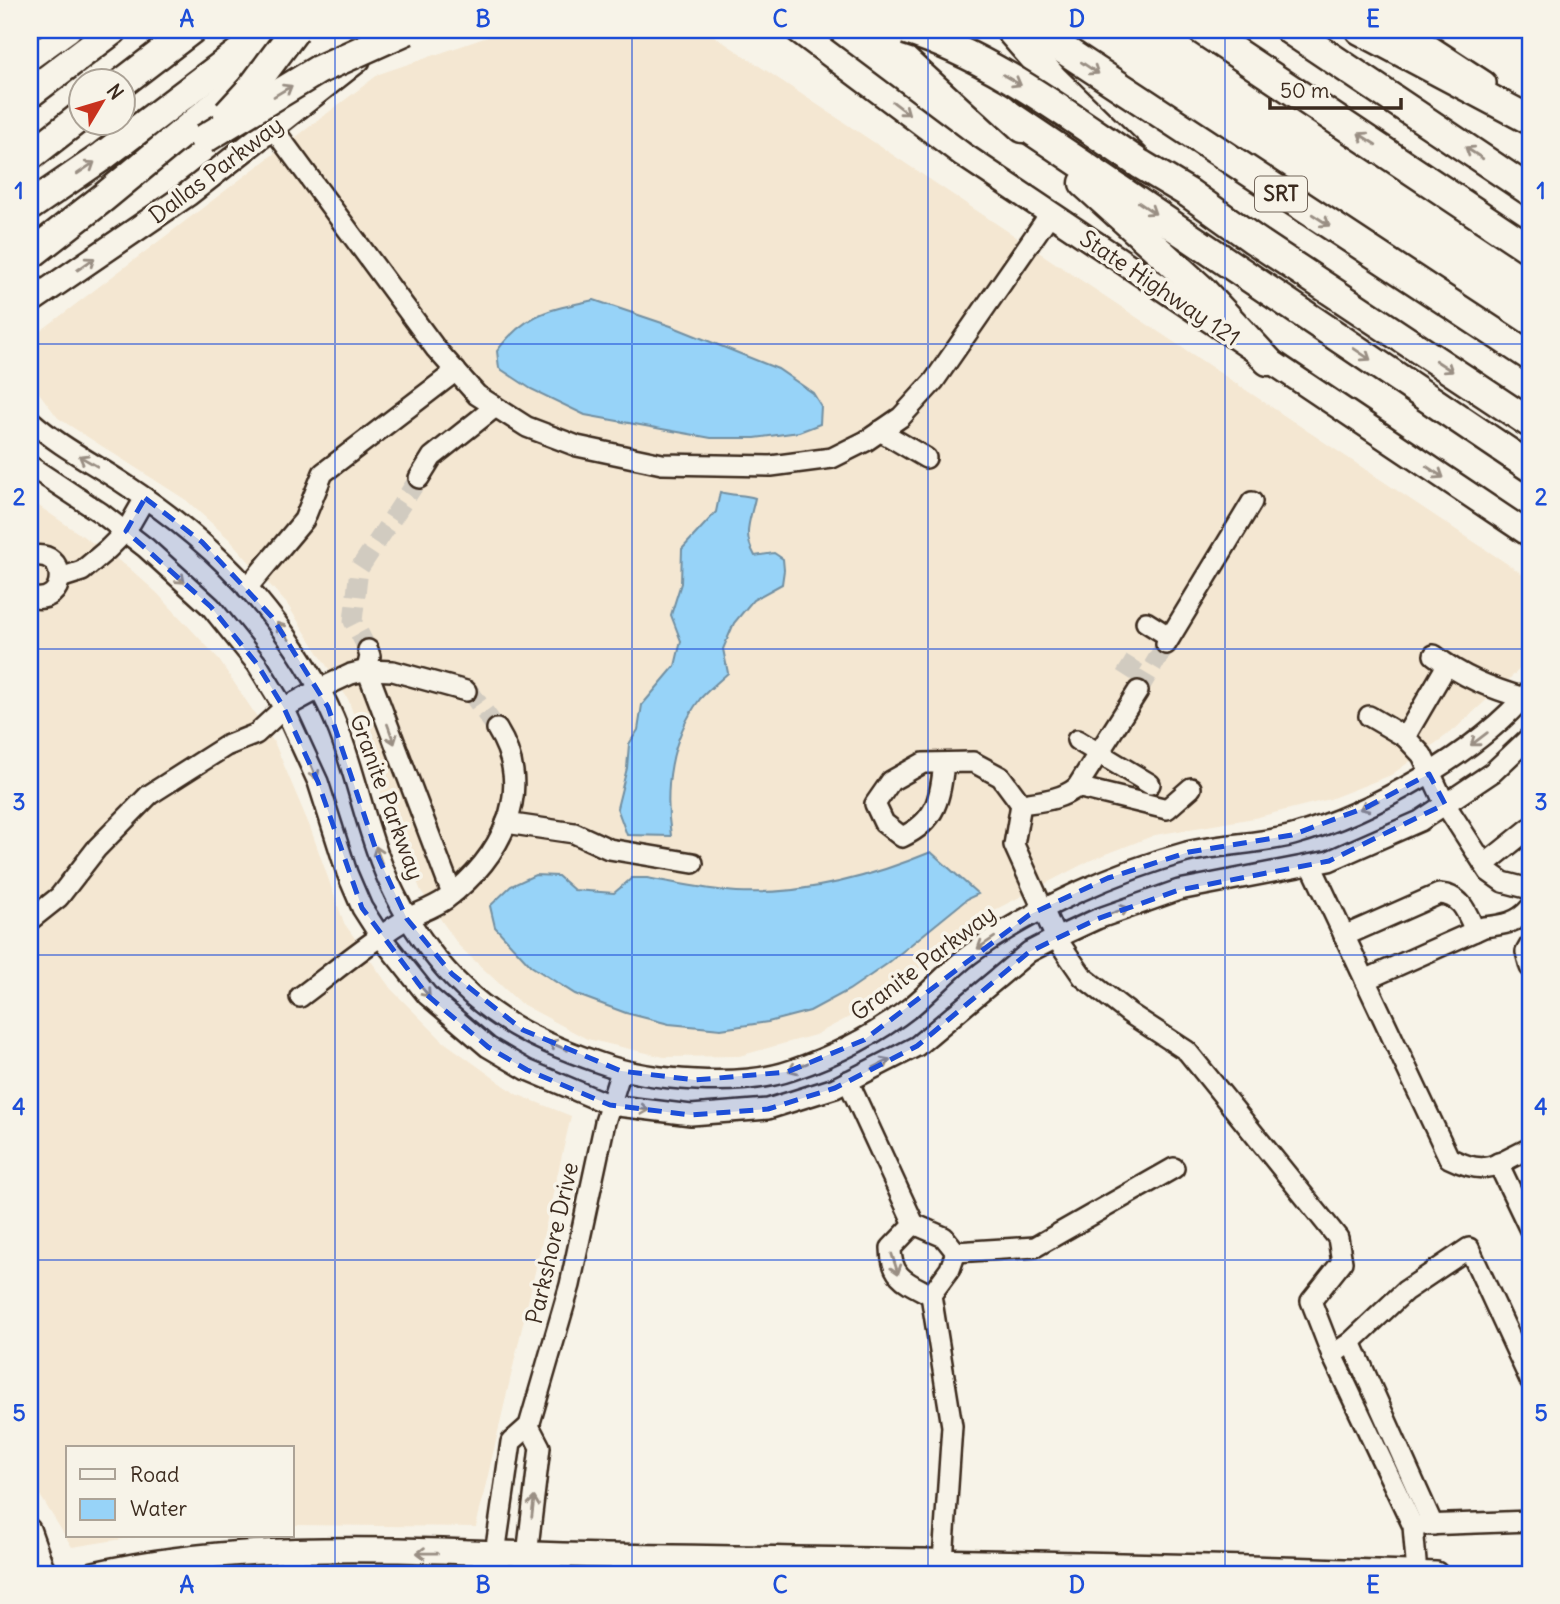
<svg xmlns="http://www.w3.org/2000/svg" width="1560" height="1604" font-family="Delius,sans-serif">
<rect width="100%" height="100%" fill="#f7f3e8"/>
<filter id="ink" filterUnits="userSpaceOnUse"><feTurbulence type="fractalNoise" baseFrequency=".0143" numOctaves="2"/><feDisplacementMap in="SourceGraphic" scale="14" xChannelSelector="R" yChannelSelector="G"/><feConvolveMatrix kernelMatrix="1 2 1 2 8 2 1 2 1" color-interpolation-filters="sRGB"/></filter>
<g filter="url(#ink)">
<g fill="#f4e7d2">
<path d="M508,30H705L1530,579V654L1521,668L1454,730L1391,775L1330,799L1254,818L1155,835L1091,860L985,915L876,1003L815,1035L739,1056L664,1057L587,1039L520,1003L459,946L421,891L384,801L348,699L287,604L228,538L186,500L58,418L30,381V339L379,74Z"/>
<path d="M30,500L128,567L157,593L217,657L275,744L310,827L344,923L391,989L444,1042L516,1094L571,1116L476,1527L292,1525V1448H68V1536H141L72,1547L30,1479Z"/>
</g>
<g fill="#97d3f8" stroke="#728fa1" stroke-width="2">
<path d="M594,300L671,326L778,369L813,393L821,406L820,424L799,432L755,438H711L585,415L531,389L499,368L497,351C526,312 550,310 594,300Z"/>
<path d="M720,492C734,496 743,494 755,498C750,522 742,533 755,556L774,553L783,559L784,570L782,584L753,600L734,623L723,649L728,673C719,681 708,690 700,699C670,739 664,789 671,836L627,835L617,808L627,768L629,744L638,730L642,705L675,666L681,641L671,615L681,583L682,549L716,512Z"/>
<path d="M931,852L978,894L967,899L887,964L849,990L810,1011L768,1022L721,1029L669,1024L626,1013L575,994L531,966L495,927L490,906L511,886L535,875L558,876L574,890L614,893L632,878H647C676,883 707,890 737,892C803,895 871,877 931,852Z"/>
</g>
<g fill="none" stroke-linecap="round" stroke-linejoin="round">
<g stroke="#d1cbc0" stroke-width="19" stroke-dasharray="19 10" stroke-linecap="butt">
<path d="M368,650L353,621L359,569L419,478"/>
<path d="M1122,663L1146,678"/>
<path d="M466,691L470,692L497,729"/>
<path d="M1138,691L1166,644"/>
</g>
<defs>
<g id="minor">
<path d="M272,127L436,349L477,395L527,427L577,446L662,464L771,466L832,458L866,441L901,417L934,381L1050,214"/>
<path d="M30,420C59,446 93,463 126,485C182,522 235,567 276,622C301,655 324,692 339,731C355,773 364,818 380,860C403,922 447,983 503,1019C532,1038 568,1052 600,1063C650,1081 741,1088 792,1070C836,1055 874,1036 911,1007C931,991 948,971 969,955C1003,929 1040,910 1078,892C1113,876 1150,862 1187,852C1222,844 1259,844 1293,835C1371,813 1478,753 1530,690"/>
<path d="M880,431L926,458"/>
<path d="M30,466L101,513L146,548L211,607L257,664L284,708L318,782L347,873L362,908L380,936L427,995L488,1047L527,1070L610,1105L691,1115L768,1109L835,1088L917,1046L1029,952L1056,938L1097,919L1179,890L1329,861L1420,821L1493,772L1530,737"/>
<path d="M419,478L432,457L495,407"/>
<path d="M30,557C69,546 69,608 30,597"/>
<path d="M60,578L82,571L108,549L126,531L145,498"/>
<path d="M247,588L304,520L323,473L456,371"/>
<path d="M1146,622L1170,637"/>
<path d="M1166,644L1252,502"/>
<path d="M368,650L370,656L367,670L452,894"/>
<path d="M1434,655C1462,677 1490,688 1524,698"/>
<path d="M1138,691L1077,787C1061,800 1041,801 1021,804L1014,845L1056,938L1083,977L1129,1013L1187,1051L1338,1238L1342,1262L1311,1301L1332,1355L1413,1526L1417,1574"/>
<path d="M1369,716L1405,737L1422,755L1445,804L1489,872L1503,882L1530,889"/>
<path d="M1405,737L1447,665"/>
<path d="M1077,740L1150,784"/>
<path d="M944,763C940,798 937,821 902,837L884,823L875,804L891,781L923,763L973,762L1001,777L1021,804"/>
<path d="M1077,787L1167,809L1191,788"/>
<path d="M506,823L574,833L609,849L693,863"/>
<path d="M1311,865L1449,1158C1488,1177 1494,1165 1530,1148"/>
<path d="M1484,865L1530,828"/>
<path d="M30,920L59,897L97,848L149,795L226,746L256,734L284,708L319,689L351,674L367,670L393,671L466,691"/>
<path d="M1344,936L1439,894C1462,895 1467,913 1475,931"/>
<path d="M1530,945L1526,952L1530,967"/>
<path d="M1365,980L1484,927C1502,925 1518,923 1530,908"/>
<path d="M300,997C327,977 353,955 381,936C389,930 398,924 408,918C420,912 435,907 446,899C499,859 537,793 497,729"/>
<path d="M848,1081L914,1224L944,1237L956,1252L950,1269L931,1295L952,1426L943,1561"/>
<path d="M1498,1163L1530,1230"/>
<path d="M914,1224L891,1248C891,1278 907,1282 931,1295"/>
<path d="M956,1252L1035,1247L1174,1168"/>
<path d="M1351,1342L1433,1525"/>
<path d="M1332,1355L1351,1342L1405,1291L1469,1248L1530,1380"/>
<path d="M1423,1525L1530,1521"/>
<path d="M30,1529L46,1574"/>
<path d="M501,1574L495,1554L511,1442L529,1426L570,1285L605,1122L621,1071"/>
<path d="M521,1574L527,1555L540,1447L529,1426"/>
</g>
<g id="major">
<path d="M797,30L962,154L1530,535"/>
<path d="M1403,30L1484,83"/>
<path d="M30,58L69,30"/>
<path d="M30,302L188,194L358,60"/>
<path d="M94,1574C261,1536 435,1553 606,1556C883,1560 1160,1564 1436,1574"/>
</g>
<g id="highway">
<path d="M1010,30L1053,79L1140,164L1190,194L1253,239L1530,423"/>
<path d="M1034,30L1530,356"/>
<path d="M1202,30L1530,249"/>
<path d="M1290,30L1530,191"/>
<path d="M1360,30L1530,120"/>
<path d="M926,39L1023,128"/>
<path d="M122,83L191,30"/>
<path d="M30,93L113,30"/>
<path d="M1009,115L1530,467"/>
<path d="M30,156L80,117"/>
<path d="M1084,183L1201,289L1268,361"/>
<path d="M30,206L103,156L269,30"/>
<path d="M30,255L103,198L251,76"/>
</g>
</defs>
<use href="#minor" stroke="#3b2a1e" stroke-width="24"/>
<use href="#major" stroke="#3b2a1e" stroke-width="28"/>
<use href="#highway" stroke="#3b2a1e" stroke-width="33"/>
<use href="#minor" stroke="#f7f3e8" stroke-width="19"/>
<use href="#major" stroke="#f7f3e8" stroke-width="23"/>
<use href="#highway" stroke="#f7f3e8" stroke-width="28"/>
<defs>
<g id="highway-bridge">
<path d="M906,30C992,57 1067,115 1140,164"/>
<path d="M228,114L251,89L295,30"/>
<path d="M204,139L318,70L407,30"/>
</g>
</defs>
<use href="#highway-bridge" stroke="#3b2a1e" stroke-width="33" stroke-linecap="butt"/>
<use href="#highway-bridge" stroke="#f7f3e8" stroke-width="28"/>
</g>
<defs><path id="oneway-shaft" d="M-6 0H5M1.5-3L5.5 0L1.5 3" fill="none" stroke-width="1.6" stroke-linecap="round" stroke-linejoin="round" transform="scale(1.75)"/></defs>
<g stroke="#998e83">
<use href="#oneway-shaft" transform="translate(1090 68) rotate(34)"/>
<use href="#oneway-shaft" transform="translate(1012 80) rotate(30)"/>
<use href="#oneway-shaft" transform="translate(283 91) rotate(-31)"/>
<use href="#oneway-shaft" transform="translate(901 108) rotate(37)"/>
<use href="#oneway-shaft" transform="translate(1367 139) rotate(-147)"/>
<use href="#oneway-shaft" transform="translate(1474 153) rotate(-147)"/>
<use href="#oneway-shaft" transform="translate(86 168) rotate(-34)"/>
<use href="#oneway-shaft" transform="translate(1147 208) rotate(34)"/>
<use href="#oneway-shaft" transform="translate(1321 220) rotate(33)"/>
<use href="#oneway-shaft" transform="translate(86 264) rotate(-35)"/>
<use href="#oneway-shaft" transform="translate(1362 354) rotate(34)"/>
<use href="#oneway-shaft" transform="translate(1444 366) rotate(33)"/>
<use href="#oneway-shaft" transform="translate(88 461) rotate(-150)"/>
<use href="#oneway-shaft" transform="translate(1435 472) rotate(33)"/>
<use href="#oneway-shaft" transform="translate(177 576) rotate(42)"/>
<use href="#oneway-shaft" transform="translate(283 631) rotate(-126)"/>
<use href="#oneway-shaft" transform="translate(391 734) rotate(70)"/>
<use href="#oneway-shaft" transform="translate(1479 739) rotate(143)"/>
<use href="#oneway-shaft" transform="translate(313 770) rotate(67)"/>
<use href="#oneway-shaft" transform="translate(1369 805) rotate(155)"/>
<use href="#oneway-shaft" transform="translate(379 856) rotate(-109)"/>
<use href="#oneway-shaft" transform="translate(1119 911) rotate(-19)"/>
<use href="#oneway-shaft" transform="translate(986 943) rotate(146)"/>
<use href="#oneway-shaft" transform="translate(423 989) rotate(49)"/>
<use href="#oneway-shaft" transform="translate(558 1046) rotate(-156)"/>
<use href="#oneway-shaft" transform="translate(881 1064) rotate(-27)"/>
<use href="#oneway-shaft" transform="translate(798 1067) rotate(158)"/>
<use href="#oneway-shaft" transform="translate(639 1109) rotate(7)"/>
<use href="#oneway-shaft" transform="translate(895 1264) rotate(72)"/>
<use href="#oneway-shaft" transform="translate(533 1507) rotate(-83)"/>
<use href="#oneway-shaft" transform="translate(427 1553) rotate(-179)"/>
</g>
</g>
<path fill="#1d4ed8" fill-opacity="0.2" stroke="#1d4ed8" stroke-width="5" stroke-dasharray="14 9" stroke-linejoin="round" d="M145,498L202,542L272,617L328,707L379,859L407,919L452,974L523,1030L621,1071L695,1080L787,1072L864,1040L1029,915L1108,878L1189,852L1292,835L1367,807L1429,774L1445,804L1329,861L1179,890L1097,919L1029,952L917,1046L835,1088L768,1109L691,1115L610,1105L527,1070L488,1047L427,995L362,908L318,782L284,708L257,664L211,607L126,531Z"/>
<path fill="none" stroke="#1d4ed8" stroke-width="2" stroke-opacity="0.55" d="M335,30V1574M632,30V1574M928,30V1574M1225,30V1574M30,344H1530M30,649H1530M30,955H1530M30,1260H1530"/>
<g text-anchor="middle" stroke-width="7" stroke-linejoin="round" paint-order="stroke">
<rect fill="#f7f3e8" stroke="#73665b" stroke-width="2" x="1255" y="176.5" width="52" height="35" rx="5"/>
<g font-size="21" font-weight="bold" fill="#3b2a1e">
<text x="1281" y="201">SRT</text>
</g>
<g font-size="23" fill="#3b2a1e" stroke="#f7f3e8">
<text transform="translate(216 170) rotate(-37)" y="8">Dallas Parkway</text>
<text transform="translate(1160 288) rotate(34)" y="8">State Highway 121</text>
<text transform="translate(387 797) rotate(70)" y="8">Granite Parkway</text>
<text transform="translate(923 963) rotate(-37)" y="8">Granite Parkway</text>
<text transform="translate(552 1243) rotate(-77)" y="8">Parkshore Drive</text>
</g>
</g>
<rect width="1560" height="1604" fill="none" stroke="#f7f3e8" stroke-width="77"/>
<rect x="66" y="1446" width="228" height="91" fill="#f7f3e8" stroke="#aca397" stroke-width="2"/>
<rect x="80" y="1469" width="35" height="10" fill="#f7f3e8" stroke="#aca397" stroke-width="2"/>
<text x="130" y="1482" font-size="21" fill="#3b2a1e">Road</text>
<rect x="80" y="1499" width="35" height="21" fill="#97d3f8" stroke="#aca397" stroke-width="2"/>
<text x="130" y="1516" font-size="21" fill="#3b2a1e">Water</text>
<g transform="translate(102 102) rotate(52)"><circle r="33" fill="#f7f3e8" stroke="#aca397" stroke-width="2"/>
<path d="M0-5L12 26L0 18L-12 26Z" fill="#c8321e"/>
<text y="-10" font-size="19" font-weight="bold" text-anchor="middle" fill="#3b2a1e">N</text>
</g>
<path d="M1270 98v10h131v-10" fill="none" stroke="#3b2a1e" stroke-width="3.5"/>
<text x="1280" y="98" font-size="21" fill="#3b2a1e" stroke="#f7f3e8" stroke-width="5" paint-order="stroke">50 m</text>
<rect x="38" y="38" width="1484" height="1528" fill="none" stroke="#1d4ed8" stroke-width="2.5"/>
<g font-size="23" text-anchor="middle" font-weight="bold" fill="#1d4ed8">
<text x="187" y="27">A</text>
<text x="483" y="27">B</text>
<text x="780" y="27">C</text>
<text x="1077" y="27">D</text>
<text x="1373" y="27">E</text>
<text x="19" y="199">1</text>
<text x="1541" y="199">1</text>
<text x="19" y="505">2</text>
<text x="1541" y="505">2</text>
<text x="19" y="810">3</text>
<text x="1541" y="810">3</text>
<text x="19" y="1115">4</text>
<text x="1541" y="1115">4</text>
<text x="19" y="1421">5</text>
<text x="1541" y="1421">5</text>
<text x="187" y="1593">A</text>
<text x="483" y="1593">B</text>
<text x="780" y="1593">C</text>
<text x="1077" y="1593">D</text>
<text x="1373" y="1593">E</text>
</g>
</svg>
